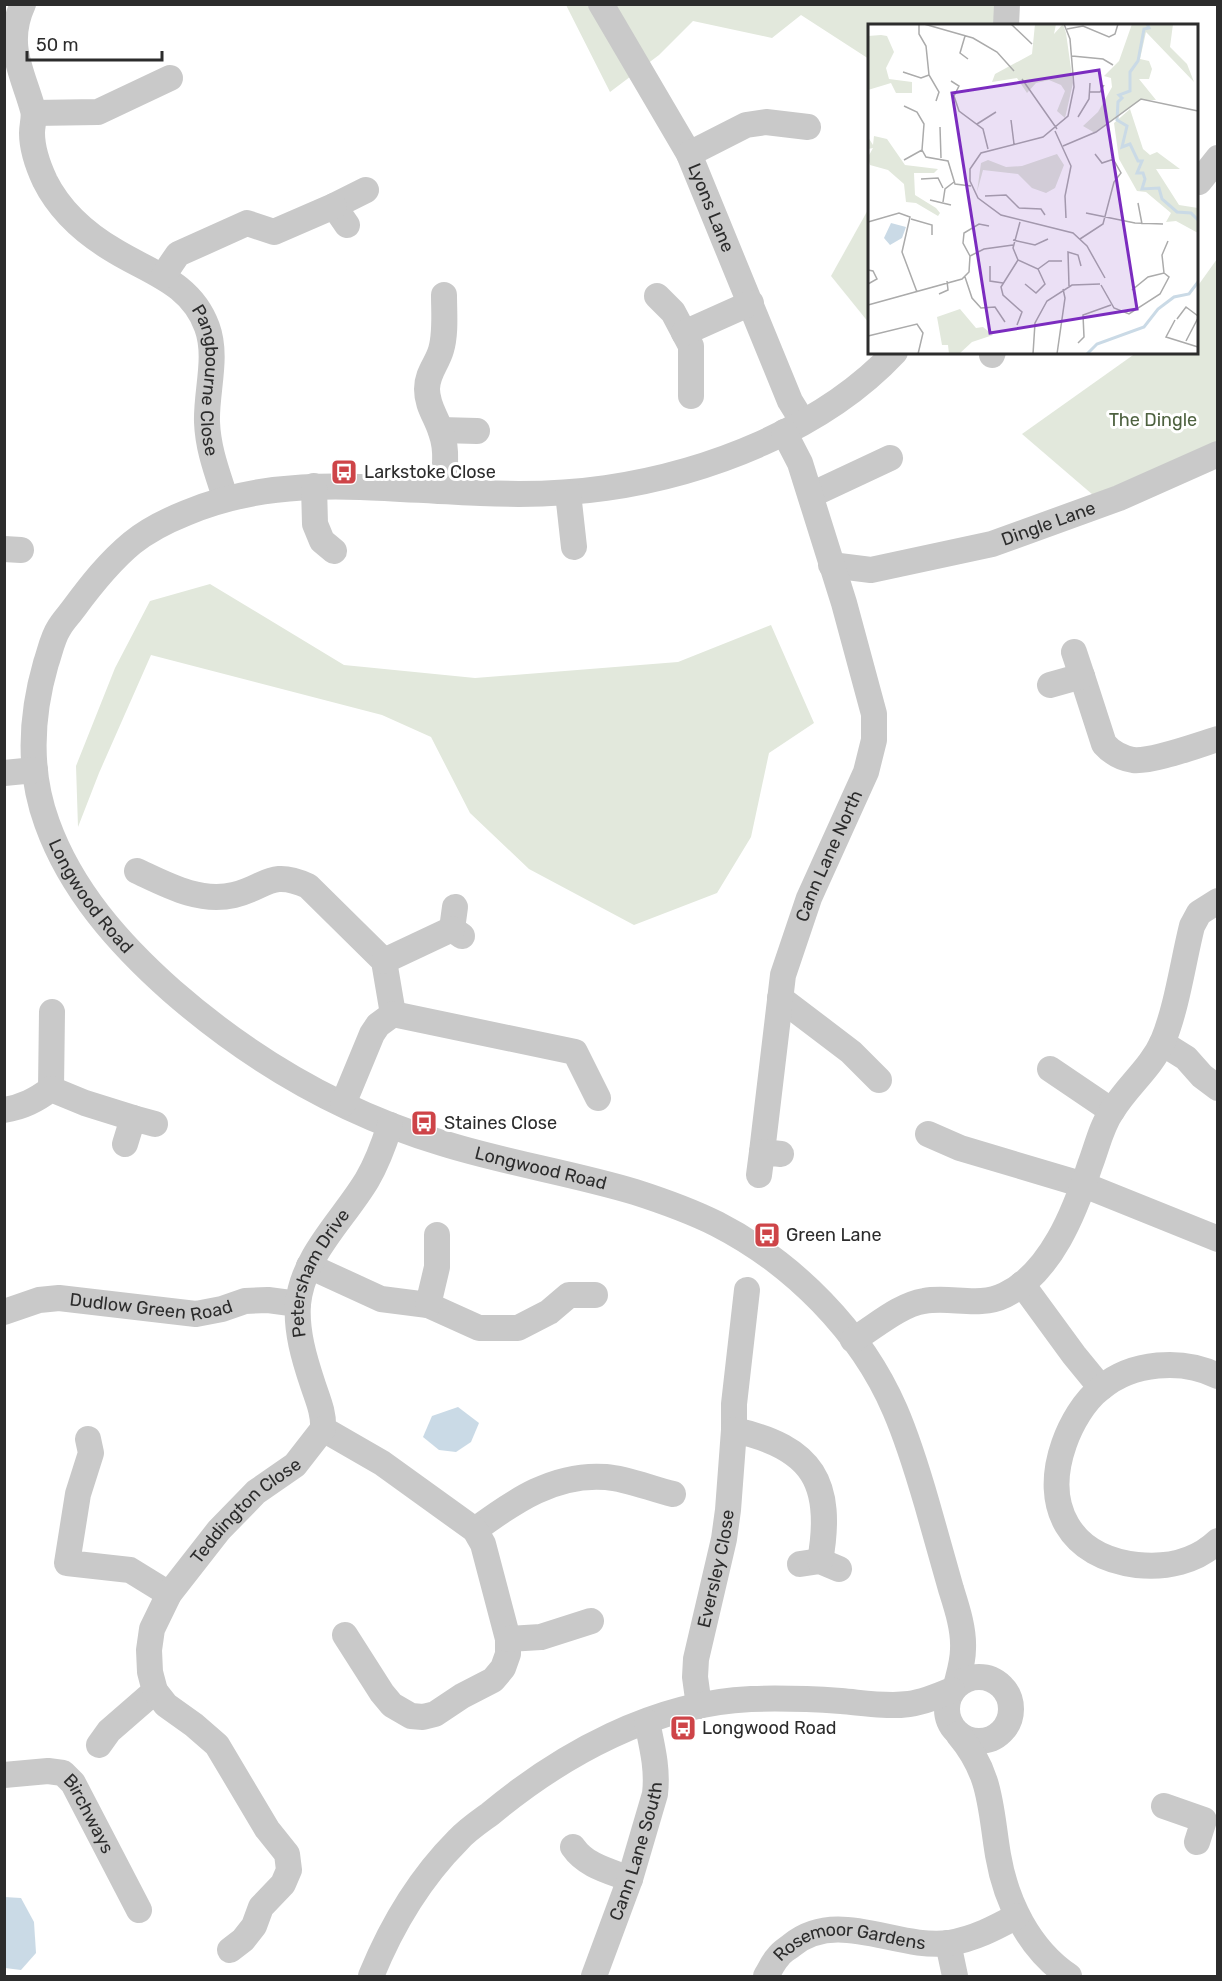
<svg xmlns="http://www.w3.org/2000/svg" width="1222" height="1981" font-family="Rubik,sans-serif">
<rect width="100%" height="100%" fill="#fff"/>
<g fill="#e2e8dc">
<path d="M566,5H996L994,25L870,26L869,59L801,15L772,38L693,21L659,55L610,92Z"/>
<path d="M869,208V323L831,276Z"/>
<path d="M1217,259V459L1107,507L1022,434L1136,353L1196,352L1197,287Z"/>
<path d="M210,584L344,665L475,678L678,662L771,625L814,723L769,753L751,837L717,893L634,925L529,869L470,813L431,737L382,715L151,655L99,773L78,827L76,766L115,668L150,601Z"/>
</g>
<g fill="#cadae6">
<path d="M458,1407L479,1423L471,1442L456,1452L439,1450L423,1437L432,1416Z"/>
<path d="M4,1897L21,1898L34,1922L36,1953L21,1970L5,1968Z"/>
</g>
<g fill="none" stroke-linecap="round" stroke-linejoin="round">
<g stroke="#c9c9c9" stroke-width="26">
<path id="s1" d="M23,4C4,45 23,73 33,110C35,117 32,125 32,133C32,148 38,166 45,181C60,211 86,234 115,251C151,273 191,283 207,327C218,357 206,391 207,422C208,449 217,472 225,497"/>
<path id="s2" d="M601,4L689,154L790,401L803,422"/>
<path d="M1006,26L1007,4"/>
<path d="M34,113L98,112L170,78"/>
<path d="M689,154L746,125L766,122L808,127"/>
<path d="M1196,181L1199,182L1218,158"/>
<path d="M347,225L334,206L366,190"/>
<path d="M163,276L178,254L247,223L274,232L334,206"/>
<path d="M657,296L673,312L691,346V396"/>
<path d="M684,333L751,303"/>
<path id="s3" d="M895,352C823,429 708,473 606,488C565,494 523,495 481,493C380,490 283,472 186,513C166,521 148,530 132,543C109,562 91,585 74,608C69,615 63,621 59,628C52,639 50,652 46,663C31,715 28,771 47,823C71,890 119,944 172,991C250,1059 342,1113 442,1143C506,1163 572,1173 635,1192C663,1201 691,1211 717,1224C793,1263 861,1331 895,1410C908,1440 918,1473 927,1504C935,1532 943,1560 951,1589C957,1608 964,1629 963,1649C963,1662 959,1674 956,1686"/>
<path d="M992,355L993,352"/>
<path d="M441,430L477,431"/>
<path d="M314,486L315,524L322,541L334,551"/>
<path d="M441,491C445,471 448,451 441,432C436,416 427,406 427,389C427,373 437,364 441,350C446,333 444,313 444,295"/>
<path d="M568,493L574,547"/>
<path d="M811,495L890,458"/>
<path d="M4,549L21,550"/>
<path id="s4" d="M831,565L871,570L992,544L1119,498L1218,454"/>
<path d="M1082,676L1104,744C1112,753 1121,758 1133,760C1153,762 1197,745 1218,739"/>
<path d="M1050,685L1082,676L1074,652"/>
<path d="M4,773L35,770"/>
<path d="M137,871C167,885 199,903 234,895C267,887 270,869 308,886L384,961L393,1014"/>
<path d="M455,907L452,929L462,936"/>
<path d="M384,961L452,929"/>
<path d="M780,998L851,1052L879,1080"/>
<path d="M1162,1043L1186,1058L1202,1076L1218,1088"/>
<path d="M1050,1069L1112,1111"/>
<path d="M51,1089L52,1012"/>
<path d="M343,1104L372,1034L378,1025L393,1014L575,1052L598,1098"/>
<path d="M4,1110C23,1107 36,1100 51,1089L85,1103L133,1118"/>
<path d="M928,1134L960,1148L1084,1185L1218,1239"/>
<path d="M125,1144L133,1118L155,1124"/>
<path id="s5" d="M762,1152L783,975L809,898L866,772L874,740V714L844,603L800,463L784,432"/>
<path d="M759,1175L762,1152L781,1154"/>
<path d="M309,1266L381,1299L428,1305L479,1328H518L549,1312L569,1295H595"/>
<path d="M1022,1284L1074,1355L1101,1388"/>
<path d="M428,1305L437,1267V1235"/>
<path id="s6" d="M4,1312L39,1300L59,1298L196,1314L222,1309L245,1301L268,1300L298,1304"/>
<path d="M853,1340C875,1327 899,1305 924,1301C951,1296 979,1308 1005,1295C1051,1273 1075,1211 1090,1165C1097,1147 1101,1127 1112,1111C1127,1086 1151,1068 1163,1041C1177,1007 1183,962 1192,926L1199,913L1218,901"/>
<path d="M1218,1376C1182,1358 1132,1362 1101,1388C1084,1401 1071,1424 1064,1444C1042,1507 1070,1557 1137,1565C1166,1568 1196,1562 1218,1541"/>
<path d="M734,1430V1404L747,1290"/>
<path d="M88,1439L91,1453L78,1494L67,1563L130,1570L169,1594"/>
<path d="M475,1530C514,1501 555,1473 606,1477C629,1479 651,1489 673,1494"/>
<path d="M800,1564L820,1561L839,1569"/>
<path id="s7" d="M345,1635L382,1693L392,1705L411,1716L423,1717L435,1714L462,1696L493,1680L503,1668L508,1654V1639L483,1544L475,1530L382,1463L323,1429C324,1413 318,1400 313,1385C304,1358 296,1331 298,1304C303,1255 343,1220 367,1180C377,1163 384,1144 390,1125"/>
<path d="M508,1639L541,1637L591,1621"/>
<circle cx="979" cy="1709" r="32"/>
<path id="s8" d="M699,1706L695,1677L696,1659L724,1539L728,1510L734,1430C813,1447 834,1483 820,1561"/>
<path d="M958,1734C992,1774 990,1807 998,1855C1006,1902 1029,1949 1069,1976"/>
<path d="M99,1745L109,1731L155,1691"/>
<path id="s9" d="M4,1775L48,1771L63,1773L73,1783L139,1910"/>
<path d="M1164,1806L1204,1820L1197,1842"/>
<path d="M573,1847C586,1866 609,1871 630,1879"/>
<path d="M948,1943L955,1976"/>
<path id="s10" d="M230,1950L243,1940L254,1926L261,1907L283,1884L289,1870L287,1854L267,1829L217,1745L194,1725L166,1705L155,1691L150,1672L149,1650L152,1629L169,1594L219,1530L256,1492L295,1465L323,1429"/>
<path d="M371,1976C391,1927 420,1878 458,1840C467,1830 479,1822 490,1814C562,1754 655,1703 751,1699C781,1698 811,1699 841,1701C864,1703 886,1707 909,1704C924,1702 938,1696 952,1690"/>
<path id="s11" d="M594,1976L630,1879L655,1794C658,1769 652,1746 647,1722"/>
<path id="s12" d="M766,1976C770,1970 773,1962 778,1957C781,1952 787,1949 792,1945C838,1908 897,1950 949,1943C974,1939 995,1928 1017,1916"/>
</g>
</g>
<defs>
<symbol id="bus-square" viewBox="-11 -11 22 22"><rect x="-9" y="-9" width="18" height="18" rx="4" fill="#ce4448" stroke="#fff"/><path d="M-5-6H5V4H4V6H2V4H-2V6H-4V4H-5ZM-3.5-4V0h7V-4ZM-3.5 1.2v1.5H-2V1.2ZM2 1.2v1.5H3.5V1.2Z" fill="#fff"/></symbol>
</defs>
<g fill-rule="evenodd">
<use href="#bus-square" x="329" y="457" width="30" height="30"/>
<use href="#bus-square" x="409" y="1108" width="30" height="30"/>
<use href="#bus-square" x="752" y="1220" width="30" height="30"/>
<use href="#bus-square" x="668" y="1713" width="30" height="30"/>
</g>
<g text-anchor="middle" stroke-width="6" stroke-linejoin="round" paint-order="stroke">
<g font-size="18" fill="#2c2c2c" stroke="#fff">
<text dy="6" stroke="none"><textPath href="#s2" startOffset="232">Lyons Lane</textPath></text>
<text dy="6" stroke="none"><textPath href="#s1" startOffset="459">Pangbourne Close</textPath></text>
<text dy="6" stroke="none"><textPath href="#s4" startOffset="224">Dingle Lane</textPath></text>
<text dy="6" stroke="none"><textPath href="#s5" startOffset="306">Cann Lane North</textPath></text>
<text dy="6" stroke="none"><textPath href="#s3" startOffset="1209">Longwood Road</textPath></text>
<text dy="6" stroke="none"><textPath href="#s3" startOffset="1749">Longwood Road</textPath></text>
<text dy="6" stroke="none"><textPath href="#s7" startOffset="705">Petersham Drive</textPath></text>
<text dy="6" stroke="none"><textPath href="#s6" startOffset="150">Dudlow Green Road</textPath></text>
<text dy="6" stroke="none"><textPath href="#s10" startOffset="546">Teddington Close</textPath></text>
<text dy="6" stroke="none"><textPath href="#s8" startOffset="140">Eversley Close</textPath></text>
<text dy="6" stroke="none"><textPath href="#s9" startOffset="108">Birchways</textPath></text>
<text dy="6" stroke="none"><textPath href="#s11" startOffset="132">Cann Lane South</textPath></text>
<text dy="6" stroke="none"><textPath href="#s12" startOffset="100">Rosemoor Gardens</textPath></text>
</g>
<g font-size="18" fill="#4e6240" stroke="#fff">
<text x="1153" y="426">The Dingle</text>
</g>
<g font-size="18" fill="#2c2c2c" stroke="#fff" text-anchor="start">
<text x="364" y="478">Larkstoke Close</text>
<text x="444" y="1129">Staines Close</text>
<text x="786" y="1241">Green Lane</text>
<text x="702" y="1734">Longwood Road</text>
</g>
</g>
<g transform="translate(868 24)">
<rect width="330" height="330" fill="#fff"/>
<path d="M167,0H188L186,10L195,0L198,9L205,59L197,94L189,87L197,67L193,61L181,56L168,59L159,69L149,54L124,58L127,50L164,30ZM264,0H305L302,23L319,40L326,58L278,8L272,35L281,37L284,45L281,55H271L288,76H273L227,109L215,102L230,88L244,63L243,54L236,52L251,37ZM13,11L19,12L26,28L18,44L21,55L44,58V69H28L23,59L0,66V12ZM262,85L275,125L282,131L289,128L312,145H288L311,181L330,184V209L308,197L298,198L303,189L278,168L269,167L251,135L246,99ZM6,112L19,115L37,141L70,145L66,149H46L47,171L68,184L72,189L70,192L48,179L38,178L36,160L20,146L2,141L0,133L5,124L0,125V113L5,121ZM189,130L196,141L187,164L178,169L164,164L150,150L115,146L109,168L113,139L120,136L138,143L154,142ZM92,285L108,304L115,303L125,311L104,318L91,330H81L80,321H74L69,293Z" fill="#e2e8dc"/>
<path d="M23,199L38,203L34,214L22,221L16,214Z" fill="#cadae6"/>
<path fill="none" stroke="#cadae6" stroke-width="3" d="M279,0L281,4L276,5L270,37L262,48V67L251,71L254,74L250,78L249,96L259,102L254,123L262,120L270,137H274L269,149H275L277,155L274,165L291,164L294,175L309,188L323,189L330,196M219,330L229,320L276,303L290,285L306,273L321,270L330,258"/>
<path fill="none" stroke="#ababab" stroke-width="1.5" d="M51,0V10L58,22L61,51L71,68L68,77M56,0L105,14L129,28L146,47M143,0L164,20M196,0L202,15L206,63L200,92L175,113L113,129L102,145V157L110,174L133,191L205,209L219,222L237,254M199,5L215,2L241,13L247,10L250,0M97,12L92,29L100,35M204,32L235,35L245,41M35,48L53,54L61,51M154,55L189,105M83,57L91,62L86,72L91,87L115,105L120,125M222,68H232L236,61M36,82L49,88L56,100L54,126L58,133L80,137L87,160L103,162M210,93L221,75L222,59M143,96L146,120M109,100L128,88M72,103L73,134M187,107L203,142L197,172L198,194M195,122L228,108L273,75L330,87M227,130L234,139L246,135M36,136L54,126M53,155L70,154L75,164M117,172L138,171L151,184M62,176L83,181M75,178L77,165L86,158M270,179L274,200M151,184L173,185L177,191M218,189L267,199L295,200M43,195L64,201V211M0,198L31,189L42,193L34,228L49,268M152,198L145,224L150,236L170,245L177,260L168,269L157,260M212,215L235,200L246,158L253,149L244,133M145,216L167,221L180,215M102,232L95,219L96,209L111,200L121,202M122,242V257L135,259M170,245L181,237H194M0,246L5,247L9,255L0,260M296,249L294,231L300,217M97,253L104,274L113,284L127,283L137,298M233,261L246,284L261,290L292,270L301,253L296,249L280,253L264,266M201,262L200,228L210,231L213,242M71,270L80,266L79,257M0,281L94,255L101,248L102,232L116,225L145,221M309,295L318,283L330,292M307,296L298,313L330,323M149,301L154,288L135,271L133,263L150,236M0,312L49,300L55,309L50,330M318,317L330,294M210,319L216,313L215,291L243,281M165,330L167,299L179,277L204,261L232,260M189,330L197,274L195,265"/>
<path fill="#7b2cbf" fill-opacity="0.15" stroke="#7b2cbf" stroke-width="3" d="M231,46L269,285L122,309L84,69Z"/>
<rect width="330" height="330" fill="none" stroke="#2c2c2c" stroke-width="3"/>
</g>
<rect width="1222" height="1981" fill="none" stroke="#2c2c2c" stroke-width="12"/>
<path d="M27 51v9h135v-9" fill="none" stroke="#2c2c2c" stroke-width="3"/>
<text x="36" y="51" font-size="18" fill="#2c2c2c" stroke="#ffffff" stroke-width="4.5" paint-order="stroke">50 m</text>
</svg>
